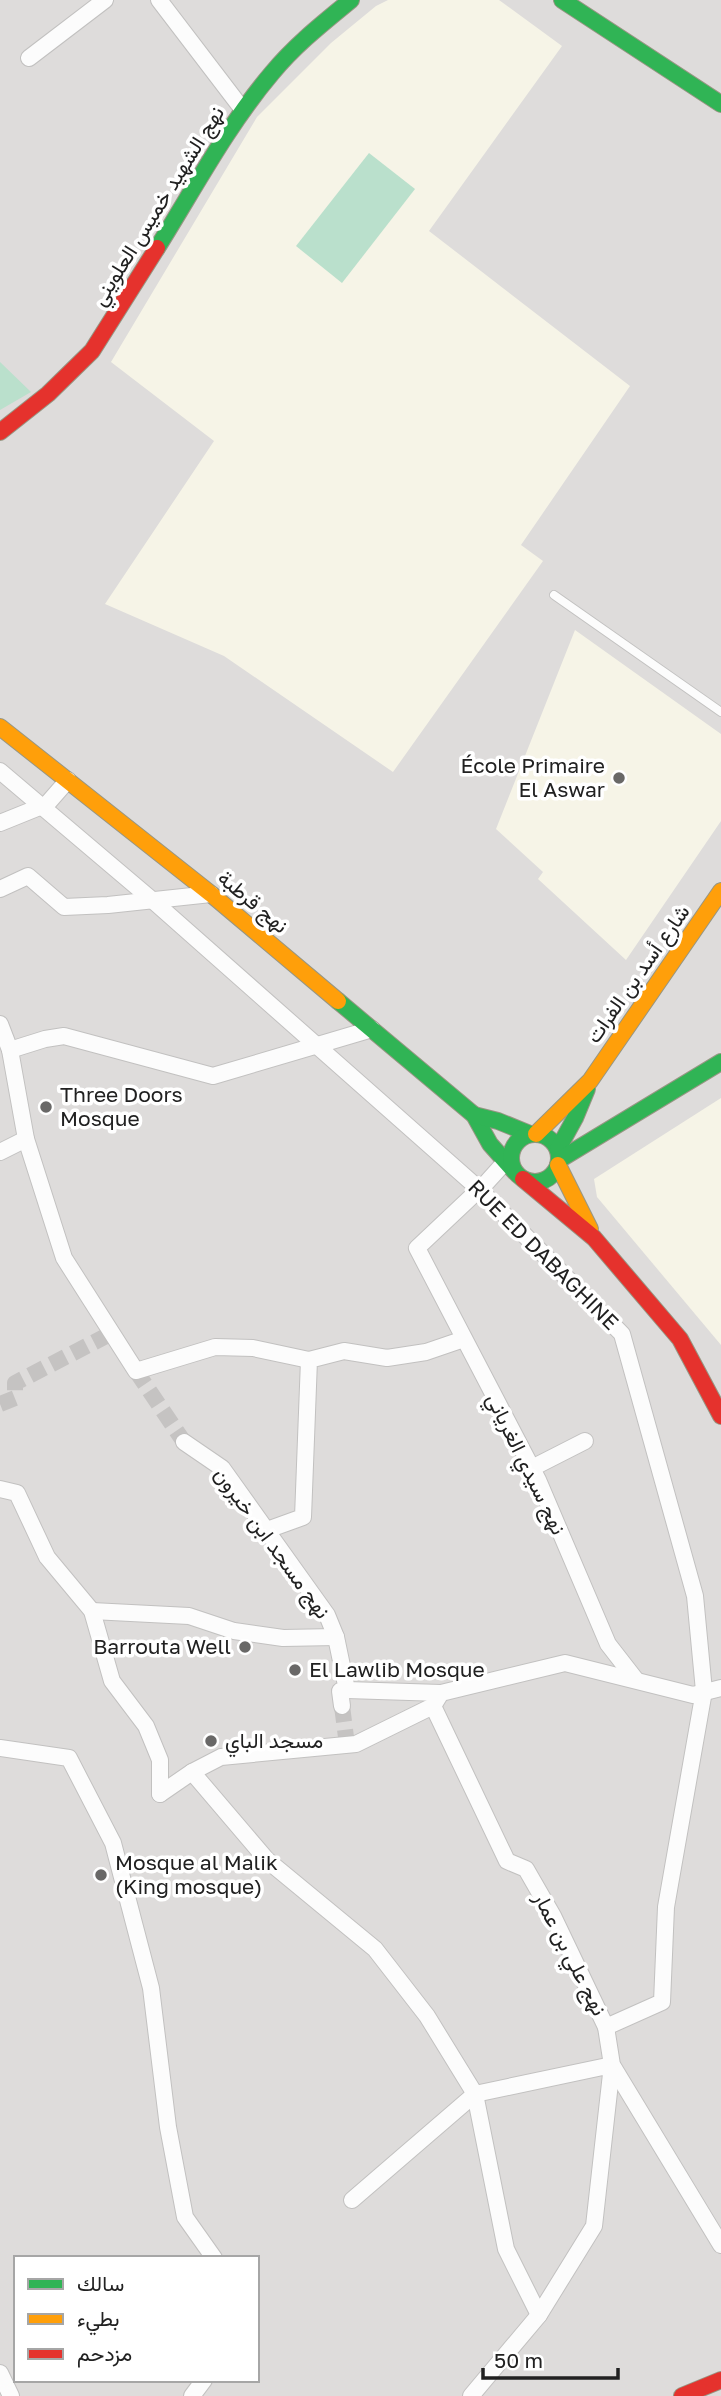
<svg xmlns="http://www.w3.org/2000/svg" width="721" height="2396" font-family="'Golos Text',Vazirmatn,sans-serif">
<rect width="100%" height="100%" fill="#eeecea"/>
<path fill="#dedcdb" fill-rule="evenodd" d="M0,0H721V2396H0ZM16,2258H257V2380H16Z"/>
<g fill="#f6f4e7">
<path d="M388,0H499L562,46L429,231L630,386L521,545L543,561L393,772L224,656L105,604L214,441L111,362L257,117L331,43L376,6Z"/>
<path d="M575,630L721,734V821L626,960L538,879L543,872L496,829Z"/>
<path d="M721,1098V1345L597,1197L594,1179Z"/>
</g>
<g fill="#bae0cc">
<path d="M369,153L415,189L342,283L296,246Z"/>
<path d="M0,362L31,392L0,410Z"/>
</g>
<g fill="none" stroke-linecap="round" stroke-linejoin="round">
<g stroke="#c5c3c2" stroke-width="16" stroke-dasharray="16 8" stroke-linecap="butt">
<path d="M136,1371L184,1442"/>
<path d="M0,1404L15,1398V1383L112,1333"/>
<path d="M342,1706L347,1745"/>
</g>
<defs>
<path id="lane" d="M554,595L721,712"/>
<g id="street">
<path d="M159,0L243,110"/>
<path d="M29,58L105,0"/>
<path d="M0,771L151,899L479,1189L622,1334L695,1596L704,1691L666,1907L662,2002L606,2027"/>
<path d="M0,823L47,804L68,780"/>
<path d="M0,889L28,876L64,907L108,905L211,894"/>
<path d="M0,1024L10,1050L26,1139L64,1258L136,1371L215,1347L253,1348L309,1360"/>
<path d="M10,1050L45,1039L64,1036L213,1076L372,1029"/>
<path d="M0,1152L26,1139"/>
<path d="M505,1162L487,1182L417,1248L538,1480L608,1644L636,1680"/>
<path d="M184,1442L222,1468L327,1615L336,1637L347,1690L441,1693"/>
<path d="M532,1468L585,1441"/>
<path d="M0,1489L17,1493L47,1557L92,1611L112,1681L146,1726L160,1760V1794"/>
<path d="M267,1530L303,1517L309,1360L344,1351L387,1358L426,1352L464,1339"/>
<path d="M92,1611L189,1616L234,1631L283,1638L336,1637"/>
<path d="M342,1706L340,1691L347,1690"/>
<path d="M433,1706L507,1861L526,1869L553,1916L606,2027L612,2065L721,2245"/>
<path d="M0,1748L69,1758L113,1843L151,1988L168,2127L185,2217L214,2258"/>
<path d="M192,1772L267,1860L375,1949L427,2016L475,2094L506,2249L539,2315"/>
<path d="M160,1794L192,1772L221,1757L356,1744L433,1706L441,1693L565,1663L693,1695L721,1688"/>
<path d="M352,2200L475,2094L612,2065L594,2226L539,2315L471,2396"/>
<path d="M0,2373L11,2396"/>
<path d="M192,2396L204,2380"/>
</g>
<g id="fast">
<path d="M562,0L721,104"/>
<path d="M157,248C194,189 227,126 272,73C295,45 323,23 351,0"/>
<path d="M338,1001L474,1115L490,1144L515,1172"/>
<path d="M474,1115L498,1121L530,1134"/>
<circle cx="535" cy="1158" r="24"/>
<path d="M558,1149L575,1118L587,1089"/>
<path d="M559,1160L721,1062"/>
</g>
<g id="slow">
<path d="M0,727L211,894L338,1001"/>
<path d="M536,1134L590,1081L721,891"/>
<path d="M558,1165L590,1229"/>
</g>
<g id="jam">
<path d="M0,432L48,394L92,351L157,248"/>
<path d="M523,1179L594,1238L680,1339L721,1416"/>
<path d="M682,2396L721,2380"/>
</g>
</defs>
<use href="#lane" stroke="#c2c1c0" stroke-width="10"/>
<use href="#street" stroke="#c2c1c0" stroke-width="18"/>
<use href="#fast" stroke="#979683" stroke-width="18"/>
<use href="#slow" stroke="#979683" stroke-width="18"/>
<use href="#jam" stroke="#979683" stroke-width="18"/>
<use href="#lane" stroke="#fcfcfc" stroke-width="8"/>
<use href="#street" stroke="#fcfcfc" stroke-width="16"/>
<use href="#fast" stroke="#30b455" stroke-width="16"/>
<use href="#slow" stroke="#ff9f0a" stroke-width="16"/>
<use href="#jam" stroke="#e5322d" stroke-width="16"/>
</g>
<g fill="#696867" stroke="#fff" stroke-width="2.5">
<circle cx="619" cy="778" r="7"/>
<circle cx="46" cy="1107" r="7"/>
<circle cx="245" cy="1647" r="7"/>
<circle cx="295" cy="1670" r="7"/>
<circle cx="211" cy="1741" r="7"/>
<circle cx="101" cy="1875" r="7"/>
</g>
<g text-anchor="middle" stroke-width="7" stroke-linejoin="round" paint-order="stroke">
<g font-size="21" fill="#212121" stroke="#fff">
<text transform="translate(158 206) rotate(-58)" y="7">نهج الشهيد خميس العلويني</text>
<text transform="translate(253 902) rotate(40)" y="7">نهج قرطبة</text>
<text transform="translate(638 974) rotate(-55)" y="7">شارع أسد بن الفرات</text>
<text transform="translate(543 1255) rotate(45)" y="7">RUE ED DABAGHINE</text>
<text transform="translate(526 1464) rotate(64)" y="7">نهج سيدي الغرياني</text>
<text transform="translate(272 1543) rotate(54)" y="7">نهج مسجد ابن خيرون</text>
<text transform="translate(570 1954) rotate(63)" y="7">نهج علي بن عمار</text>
</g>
<g font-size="21" fill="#212121" stroke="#fff" text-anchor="start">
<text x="605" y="773" text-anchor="end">École Primaire<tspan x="605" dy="24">El Aswar</tspan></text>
<text x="60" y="1102">Three Doors<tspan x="60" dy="24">Mosque</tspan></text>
<text x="231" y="1654" text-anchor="end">Barrouta Well</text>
<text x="309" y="1677">El Lawlib Mosque</text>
<text x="225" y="1748">مسجد الباي</text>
<text x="115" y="1870">Mosque al Malik<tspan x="115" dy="24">(King mosque)</tspan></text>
</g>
</g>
<rect x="14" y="2256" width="245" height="126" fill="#ffffff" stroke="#a6a6a6" stroke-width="2"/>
<rect x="28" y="2279" width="35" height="10" fill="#30b455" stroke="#a6a6a6" stroke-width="2"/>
<text x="77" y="2291" font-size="21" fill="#212121">سالك</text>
<rect x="28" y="2314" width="35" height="10" fill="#ff9f0a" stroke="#a6a6a6" stroke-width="2"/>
<text x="77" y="2326" font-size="21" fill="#212121">بطيء</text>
<rect x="28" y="2349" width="35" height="10" fill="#e5322d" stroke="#a6a6a6" stroke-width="2"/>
<text x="77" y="2361" font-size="21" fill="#212121">مزدحم</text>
<path d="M483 2368v10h135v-10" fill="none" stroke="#212121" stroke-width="3.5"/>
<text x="494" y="2368" font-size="21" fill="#212121" stroke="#ffffff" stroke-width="5" paint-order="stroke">50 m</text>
</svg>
